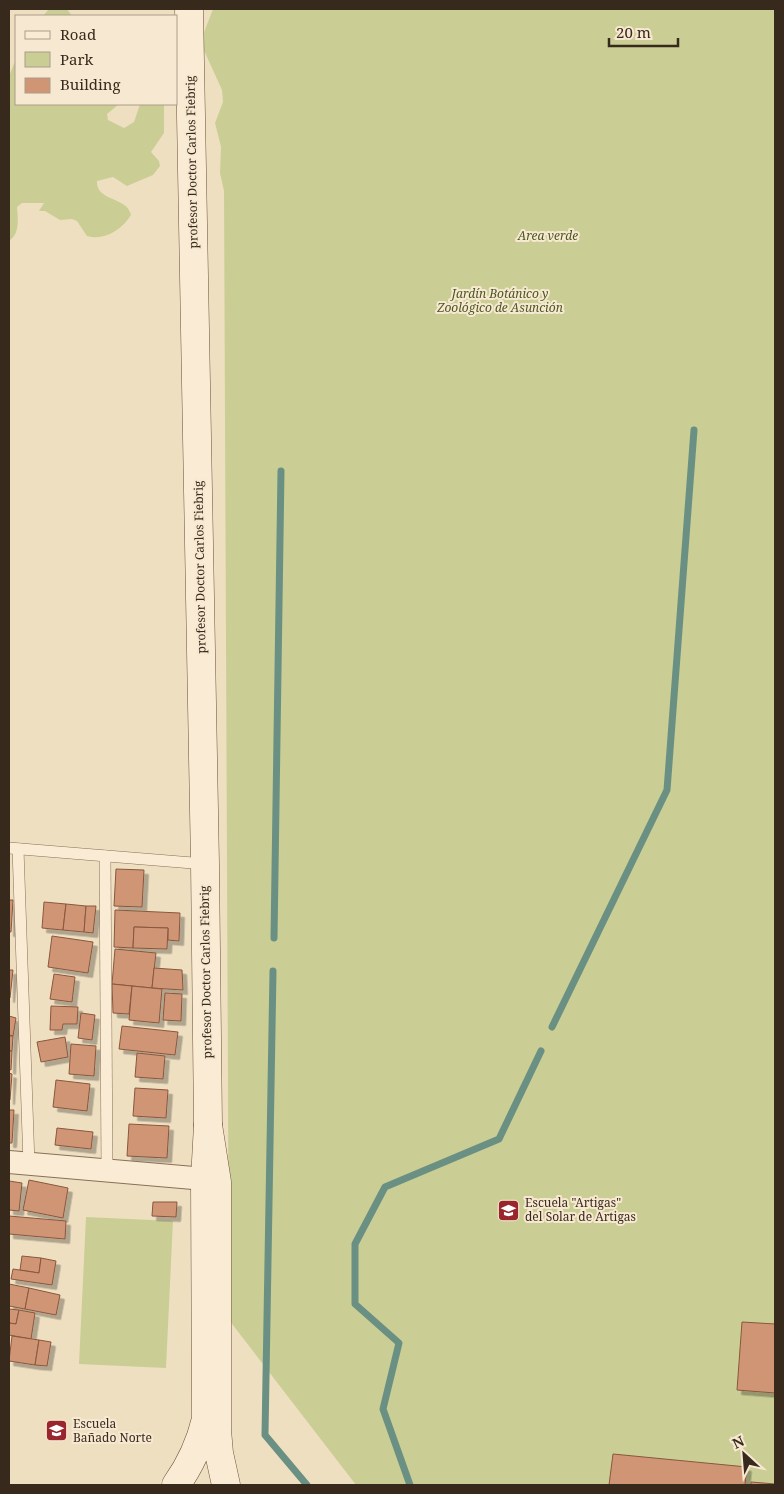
<svg xmlns="http://www.w3.org/2000/svg" width="784" height="1494" font-family="'Noto Serif',serif">
<defs>
<filter id="shadow"><feDropShadow dx="4.5" dy="4.5" stdDeviation="0" flood-color="#0004"/></filter>
</defs>
<rect width="100%" height="100%" fill="#efdfc1"/>
<g fill="#cace94">
<path d="M49,9H67L72,16H43Z"/>
<path d="M213,9H775V1485H356L229,1320L224,191L220,173L221,147L215,123L223,102L222,90L202,46L203,35Z"/>
<path d="M16,59V104H119L107,114L108,120L124,128L134,122L140,104H164V133L151,152L159,161L160,166L153,175L127,186L113,177L97,181C96,202 127,196 131,215C122,230 104,241 87,236L77,221L72,219L60,220L45,211H39L44,203H22L17,207C18,219 20,234 9,241V76Z"/>
<path d="M86,1217L173,1221L166,1368L79,1364Z"/>
</g>
<g fill="none" stroke-linecap="round" stroke-linejoin="round">
<g stroke="#6a9084" stroke-width="7">
<path d="M274,938L281,471"/>
<path d="M273,971L265,1435L307,1485"/>
<path d="M552,1027L667,790L694,430"/>
<path d="M410,1485L383,1409L399,1343L355,1304V1244L385,1187L499,1139L541,1051"/>
</g>
</g>
<g fill="#cf9575" stroke="#89573d" filter="url(#shadow)">
<path d="M116,869L144,870L142,907L114,906Z"/>
<path d="M9,900H13L11,932H9Z"/>
<path d="M44,902L66,904L63,930L42,928Z"/>
<path d="M66,904L86,906L84,932L63,930Z"/>
<path d="M86,906H96L93,933L84,932Z"/>
<path d="M115,910L180,913L179,941L168,940V928L134,927L133,948L114,947Z"/>
<path d="M134,927L168,928L167,949L133,948Z"/>
<path d="M52,936L93,942L88,973L48,967Z"/>
<path d="M115,949L156,953L152,988L112,984Z"/>
<path d="M154,968L182,970L183,990L152,988Z"/>
<path d="M9,970H13L10,998H9Z"/>
<path d="M54,974L75,977L72,1002L50,999Z"/>
<path d="M112,984L132,986L129,1014L113,1013Z"/>
<path d="M132,986L162,989L159,1023L129,1020Z"/>
<path d="M165,993L182,994L181,1021L163,1020Z"/>
<path d="M51,1006L78,1007L77,1024H63L62,1030H50Z"/>
<path d="M81,1013L95,1015L92,1040L78,1038Z"/>
<path d="M9,1016L16,1018L13,1036L9,1035Z"/>
<path d="M122,1026L178,1032L175,1055L119,1049Z"/>
<path d="M9,1036H13L12,1051H9Z"/>
<path d="M65,1037L68,1057L41,1062L37,1042Z"/>
<path d="M71,1044L96,1046L94,1076L69,1074Z"/>
<path d="M9,1051H12L11,1070L9,1069Z"/>
<path d="M137,1053L165,1056L163,1079L135,1077Z"/>
<path d="M9,1073L12,1074L10,1100H9Z"/>
<path d="M56,1080L90,1084L87,1111L53,1107Z"/>
<path d="M135,1088L168,1090L166,1118L133,1116Z"/>
<path d="M9,1110H14L12,1143H9Z"/>
<path d="M129,1124L169,1126L167,1158L127,1156Z"/>
<path d="M57,1128L93,1132L91,1149L55,1145Z"/>
<path d="M29,1180L68,1188L63,1218L23,1210Z"/>
<path d="M9,1181L22,1183L19,1211L9,1210Z"/>
<path d="M153,1202H177L176,1217L152,1216Z"/>
<path d="M9,1216L66,1221L65,1239L9,1234Z"/>
<path d="M22,1256L41,1258L39,1273L20,1270Z"/>
<path d="M41,1258L56,1261L52,1285L11,1279L13,1269L39,1273Z"/>
<path d="M9,1284L29,1288L25,1309L9,1306Z"/>
<path d="M29,1288L60,1295L56,1315L25,1309Z"/>
<path d="M9,1309L19,1310L16,1324L9,1323Z"/>
<path d="M19,1310L35,1313L31,1339L9,1335V1323L16,1324Z"/>
<path d="M742,1322L775,1324V1393L737,1390Z"/>
<path d="M12,1336L39,1340L35,1365L9,1361Z"/>
<path d="M39,1340L51,1342L47,1366L35,1365Z"/>
<path d="M613,1454L747,1467L745,1485H609Z"/>
<path d="M751,1482L775,1484V1485H751Z"/>
</g>
<g fill="none" stroke-linecap="round" stroke-linejoin="round">
<defs>
<g id="lane">
<path d="M9,848L205,864"/>
<path d="M18,849L29,1164"/>
<path d="M105,856L107,1171"/>
</g>
<path id="street" d="M9,1162L205,1179"/>
<g id="secondary">
<path d="M189,9L205,864L208,1125"/>
<path d="M176,1485C191,1464 200,1444 206,1419L205,1179L208,1125L217,1182V1430L219,1453L226,1485"/>
</g>
</defs>
<use href="#lane" stroke="#896f58" stroke-width="12"/>
<use href="#street" stroke="#896f58" stroke-width="24"/>
<use href="#secondary" stroke="#6b503b" stroke-width="29"/>
<use href="#lane" stroke="#faecd4" stroke-width="11"/>
<use href="#street" stroke="#faecd4" stroke-width="22"/>
<use href="#secondary" stroke="#faecd4" stroke-width="28"/>
</g>
<defs>
<symbol id="school-square" viewBox="-11 -11 22 22"><rect x="-9" y="-9" width="18" height="18" rx="4" fill="#9a262d" stroke="#f7e9d1"/><path d="M0-5L7-2L0 1L-7-2ZM-4 1L0 2.5L4 1V4Q0 6-4 4Z" fill="#fff"/></symbol>
</defs>
<g fill-rule="evenodd">
<use href="#school-square" x="496" y="1198" width="25" height="25"/>
<use href="#school-square" x="44" y="1418" width="25" height="25"/>
</g>
<g text-anchor="middle" stroke-width="4" stroke-linejoin="round" paint-order="stroke">
<g font-size="12" fill="#38291d" stroke="#f7e9d1">
<text transform="translate(192 162) rotate(-91)" y="4">profesor Doctor Carlos Fiebrig</text>
<text transform="translate(200 567) rotate(-91)" y="4">profesor Doctor Carlos Fiebrig</text>
<text transform="translate(206 972) rotate(-91)" y="4">profesor Doctor Carlos Fiebrig</text>
</g>
<g font-size="12" font-style="italic" fill="#4c5623" stroke="#f7e9d1">
<text x="548" y="240">Area verde</text>
<text x="500" y="298">Jardín Botánico y<tspan x="500" dy="14">Zoológico de Asunción</tspan></text>
</g>
<g font-size="12" fill="#38291d" stroke="#f7e9d1" text-anchor="start">
<text x="525" y="1207">Escuela "Artigas"<tspan x="525" dy="14">del Solar de Artigas</tspan></text>
<text x="73" y="1428">Escuela<tspan x="73" dy="14">Bañado Norte</tspan></text>
</g>
</g>
<rect width="784" height="1494" fill="none" stroke="#38291d" stroke-width="20"/>
<rect x="15" y="15" width="162" height="90" fill="#f7e9d1" stroke="#ab9c89"/>
<rect x="25" y="31" width="25" height="8" fill="#faecd4" stroke="#ab9c89"/>
<text x="60" y="40" font-size="15" fill="#38291d">Road</text>
<rect x="25" y="52" width="25" height="15" fill="#cace94" stroke="#ab9c89"/>
<text x="60" y="65" font-size="15" fill="#38291d">Park</text>
<rect x="25" y="78" width="25" height="15" fill="#cf9575" stroke="#ab9c89"/>
<text x="60" y="90" font-size="15" fill="#38291d">Building</text>
<g transform="translate(744 1454) rotate(334)" stroke="#f7e9d1" stroke-width="4" paint-order="stroke">
<path d="M0-4L9 19L0 12L-9 19Z" fill="#38291d"/>
<text y="-8" font-size="14" font-weight="bold" text-anchor="middle" fill="#38291d">N</text>
</g>
<path d="M609 38v8h69v-8" fill="none" stroke="#38291d" stroke-width="2.5"/>
<text x="616" y="38" font-size="15" fill="#38291d" stroke="#f7e9d1" stroke-width="4" paint-order="stroke">20 m</text>
</svg>
